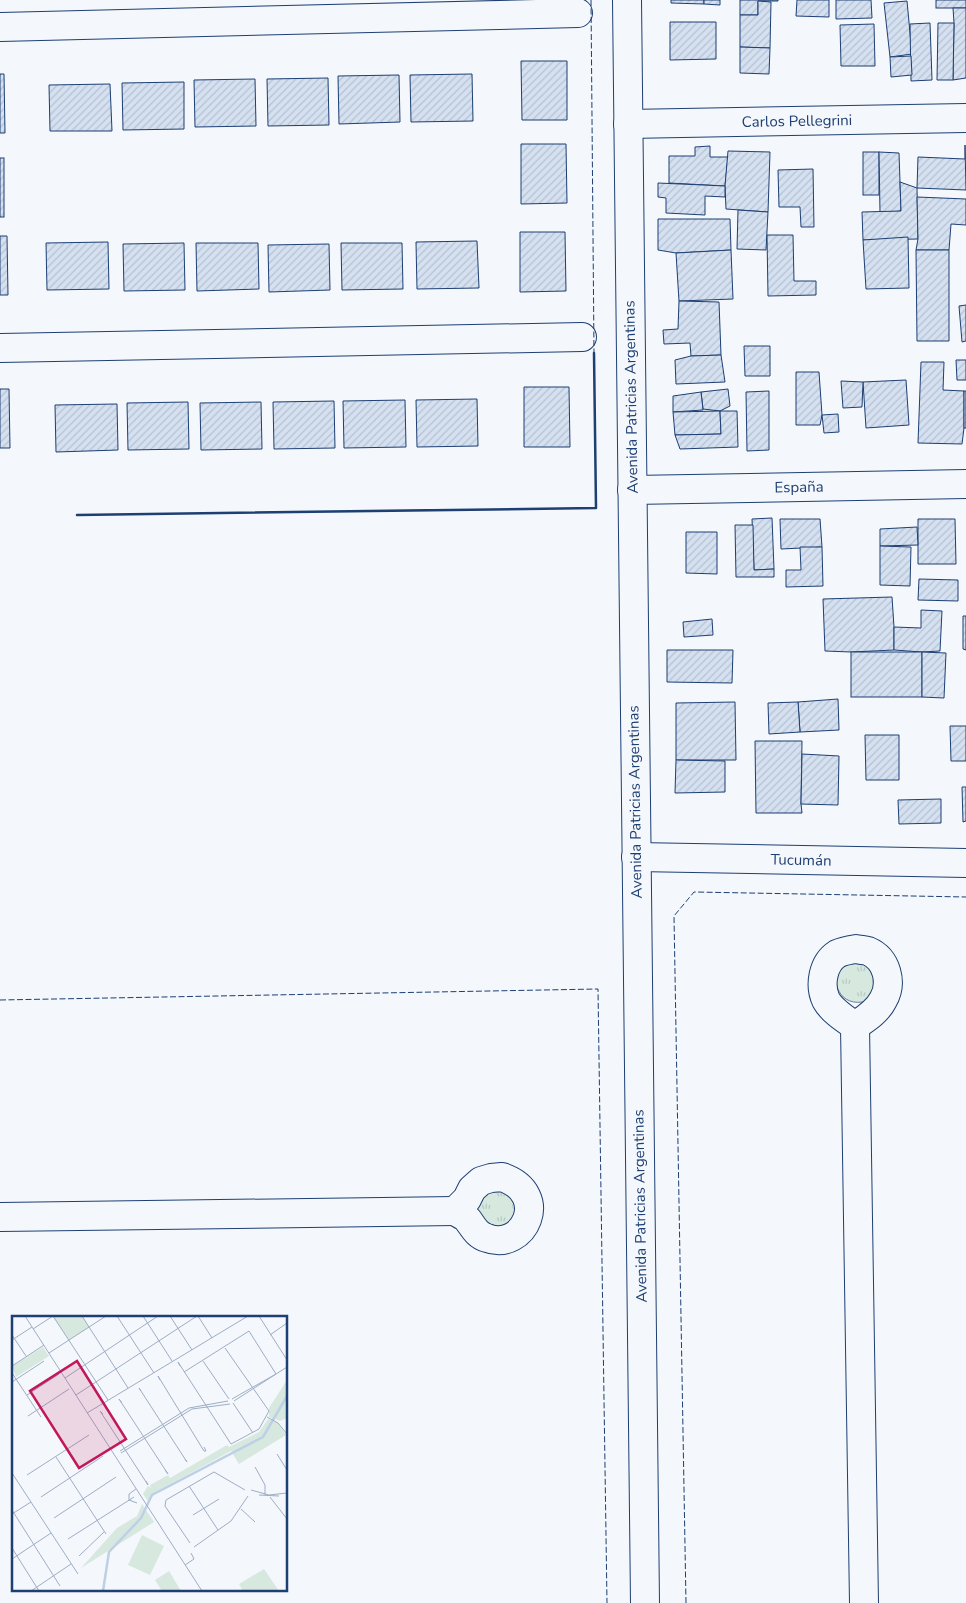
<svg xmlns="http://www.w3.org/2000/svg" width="966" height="1603" font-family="'Nunito Sans',sans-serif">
<defs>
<pattern id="grass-tufts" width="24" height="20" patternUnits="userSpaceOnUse" patternTransform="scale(1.25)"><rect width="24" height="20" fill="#d7e8df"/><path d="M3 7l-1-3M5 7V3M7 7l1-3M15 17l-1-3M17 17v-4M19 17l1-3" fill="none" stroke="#b8c8c3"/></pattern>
<pattern id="building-hatch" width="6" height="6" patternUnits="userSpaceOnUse" patternTransform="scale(1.25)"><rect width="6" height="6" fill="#d5e0f0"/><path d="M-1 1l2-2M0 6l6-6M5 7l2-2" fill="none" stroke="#b6c1d1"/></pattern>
</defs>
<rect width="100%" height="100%" fill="#f4f7fb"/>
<g fill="url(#grass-tufts)" stroke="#687fa3">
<path d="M866,962L879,985L867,1001C835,1010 828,971 846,964C852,962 860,962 866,962Z"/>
<path d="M504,1189L517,1204L512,1223L492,1229L476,1209L484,1191Z"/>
</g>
<g fill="url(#building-hatch)" stroke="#1d3f73">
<path d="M671,0H704V4L671,3Z"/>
<path d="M704,0H720V5L704,4Z"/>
<path d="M740,0H778V1H758V15H740Z"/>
<path d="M797,0H829V17L796,16Z"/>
<path d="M836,0H871L872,18L836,19Z"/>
<rect x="936" y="0" width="30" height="8"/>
<path d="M758,1L771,2L770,48L740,47V15H758Z"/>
<path d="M907,1L912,54L890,57L884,3Z"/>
<path d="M953,8H966V78L953,80L954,23Z"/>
<path d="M670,22H716V59L670,60Z"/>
<path d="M930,23L932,80L911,81L910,24Z"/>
<path d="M938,23H954L953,80H937Z"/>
<path d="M874,24L875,66H841L840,25Z"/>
<path d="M740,47L770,48L769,74L740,73Z"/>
<path d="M911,56L912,75L891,77L890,57Z"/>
<path d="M521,61H567V120H522Z"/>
<path d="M0,74H4L5,133H0Z"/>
<path d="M472,74L473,121L411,122L410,75Z"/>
<path d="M399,75L400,122L339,124L338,76Z"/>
<path d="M328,78L329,125L268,126L267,79Z"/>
<path d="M255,79L256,126L195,127L194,80Z"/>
<path d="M184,82V129L123,130L122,83Z"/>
<path d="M110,84L112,131H50L49,85Z"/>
<path d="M521,144H566L567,203L521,204Z"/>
<path d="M965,145L966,190L917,188L918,157L965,159Z"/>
<path d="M710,146V157H728L725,186L669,183V156H695V147Z"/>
<path d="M728,151L770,152L768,212L726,209L725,186Z"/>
<rect x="863" y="152" width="16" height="43"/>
<path d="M879,152L899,153L901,211L880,213Z"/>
<rect x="0" y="158" width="4" height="59"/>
<path d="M813,169L814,227H801L800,207H779L778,170Z"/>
<path d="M900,182L917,188L918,239L863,240L862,212L901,211Z"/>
<path d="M658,183L725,186V197L705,196V215L666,213V198L658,197Z"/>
<path d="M917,197L966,199V225L951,224L949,250H916L918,239Z"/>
<path d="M738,210L768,212L766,250L737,249Z"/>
<path d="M658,219H730L731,250L676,253L658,250Z"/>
<path d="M520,232H565L566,291L520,292Z"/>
<path d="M767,235H793L794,281H816V295L768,296Z"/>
<path d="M0,236H7L8,295H0Z"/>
<path d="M908,237L909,288L866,289L863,240Z"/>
<path d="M477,241L479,288L417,289L416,242Z"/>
<path d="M108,242L109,289L47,290L46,243Z"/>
<path d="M184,243L185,290L124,291L123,244Z"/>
<path d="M196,243H258L259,289L197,291Z"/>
<path d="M341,243H402L403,289L342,290Z"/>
<path d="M329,244L330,290L269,292L268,245Z"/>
<path d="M731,250L733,299L679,301L676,253Z"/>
<path d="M916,250H949V341H917Z"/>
<path d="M679,301L719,302L721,355L691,356L690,343L664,344L663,330L678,329Z"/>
<path d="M966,305V341L962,342L959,306Z"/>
<path d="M744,346H770V376H745Z"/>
<path d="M721,355L725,382L676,384L675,360L691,356Z"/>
<path d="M956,360H966V380H957Z"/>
<path d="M921,362H944L943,390L964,391V428L962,444L918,443Z"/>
<path d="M796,372H819L822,415L820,425H796Z"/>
<path d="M906,380L909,425L866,428L863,382Z"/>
<path d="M841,381L863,382L862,407L843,408Z"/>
<path d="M524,387H569L570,447H524Z"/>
<path d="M0,389H9L10,448H0Z"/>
<path d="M728,389L730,406L720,411L703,409L701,392Z"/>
<path d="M769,391V450L747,451L746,392Z"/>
<rect x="964" y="391" width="2" height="37"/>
<path d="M701,392L703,410L673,412V396Z"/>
<path d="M477,399L478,446L417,447L416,400Z"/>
<path d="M405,400L406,447L344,448L343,401Z"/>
<path d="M334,401L335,448L274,449L273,402Z"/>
<path d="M188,402L189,449L128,450L127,403Z"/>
<path d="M261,402L262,449L201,450L200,403Z"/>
<path d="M117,404L118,450L56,452L55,405Z"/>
<path d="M720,411L721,434L675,435L673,412Z"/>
<path d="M720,411H737L738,447L680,449L675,435L721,434Z"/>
<path d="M838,414L839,432L824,433L822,415Z"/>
<path d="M772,518L774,569L754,570L752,519Z"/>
<path d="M780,519H820L822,547L781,549Z"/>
<path d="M918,519H955L956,564H918Z"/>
<path d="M735,525H753L754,570L774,569V577H736Z"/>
<path d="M917,527L918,545L880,546V529Z"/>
<path d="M686,532H717V574L686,573Z"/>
<path d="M880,546L911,547L910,586L880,585Z"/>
<path d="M800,547H822L823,586L786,587V570H801Z"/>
<path d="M919,579L958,580V601L918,600Z"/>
<path d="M892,597L894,627V650L851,652L825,651L823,599Z"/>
<path d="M921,610L942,611L940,651L922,652L894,650V627L921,628Z"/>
<path d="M963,616H966V650L963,649Z"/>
<path d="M712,619L713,635L684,637L683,622Z"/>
<path d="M667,650H733L732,683L667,682Z"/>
<rect x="851" y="652" width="71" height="45"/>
<path d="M922,652L946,653L944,698L922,697Z"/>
<path d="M838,699L839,730L800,732L798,702Z"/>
<path d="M735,702L736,760H676V703Z"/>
<path d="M798,702L800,732L769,734L768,703Z"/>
<path d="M950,726H966V761H951Z"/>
<path d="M865,735H899V780H866Z"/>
<path d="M755,741H802L801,804L802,813H756Z"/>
<path d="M802,754L839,756L838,805L801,804Z"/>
<path d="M676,760L725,761V792L675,793Z"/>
<path d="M962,787H966V821L963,822Z"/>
<path d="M941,799V823L899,824L898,800Z"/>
</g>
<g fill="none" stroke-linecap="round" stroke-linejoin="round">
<defs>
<g id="minor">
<path d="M0,27L578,13"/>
<path d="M628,124L966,118"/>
<path d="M0,348L582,337"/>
<path d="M632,490L966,484"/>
<path d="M636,857L966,863"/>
<path d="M856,949C860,950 864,950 868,951C887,959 893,983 883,1000C877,1012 865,1019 855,1026C845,1019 832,1011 826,1000C819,985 823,963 837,954C843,951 849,950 856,949Z"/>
<path d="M855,1026L864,1603"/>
<path d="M502,1177C552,1194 524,1252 487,1238C477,1235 474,1228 468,1220C465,1216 459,1214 455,1211L467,1199L472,1189L481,1181L491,1178Z"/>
<path d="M0,1217L455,1211"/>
</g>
<path id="tertiary" d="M627,0L645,1603"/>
</defs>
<use href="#minor" stroke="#1d3f73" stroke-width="30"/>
<use href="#tertiary" stroke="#1d3f73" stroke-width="30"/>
<use href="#minor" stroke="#f4f7fb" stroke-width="28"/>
<use href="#tertiary" stroke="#f4f7fb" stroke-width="28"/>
<g stroke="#1d3f73" stroke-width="1" stroke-dasharray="6 2.5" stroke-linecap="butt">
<path d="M591,0L594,353"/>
<path d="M0,1000L598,989L607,1603"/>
<path d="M686,1603L674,916L694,892L966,897"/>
</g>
<path stroke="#1d3f73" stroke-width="2.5" d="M77,515L596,508L594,353"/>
</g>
<g text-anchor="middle" stroke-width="4" stroke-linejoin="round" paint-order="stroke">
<g font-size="15" fill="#1d3f73" stroke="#f4f7fb">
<text transform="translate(797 121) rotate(-1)" y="5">Carlos Pellegrini</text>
<text transform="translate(631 397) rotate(-91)" y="5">Avenida Patricias Argentinas</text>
<text transform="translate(799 487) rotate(-1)" y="5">España</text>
<text transform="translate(635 802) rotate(-91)" y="5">Avenida Patricias Argentinas</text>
<text transform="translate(801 860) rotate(1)" y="5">Tucumán</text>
<text transform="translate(640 1206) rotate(-91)" y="5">Avenida Patricias Argentinas</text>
</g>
</g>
<g transform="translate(12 1316)">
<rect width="275" height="275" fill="#f4f7fb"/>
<path d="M41,0H70L77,11L57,24ZM31,31L37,40L4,61L0,50ZM275,64V102L268,105L257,101V92ZM256,103L266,107L274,119L227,148L219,135L143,176L136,185L131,178L136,170L139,172L138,169L156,159L158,162L215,129L217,131L247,116ZM130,188L142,206L69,252L105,212L125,200Z" fill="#d7e8df"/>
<path d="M130,219L152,230L138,259L116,249ZM252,253L267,275H231L227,268ZM157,255L169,275H150L143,264Z" fill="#d7e8df"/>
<path fill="none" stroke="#bed0e5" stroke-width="2.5" d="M91,275L97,236L129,202L140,179L251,121L275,80"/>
<path fill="none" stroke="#9eadc5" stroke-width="1" d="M13,0L190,275M41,0L96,84M70,0L116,72M105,0L142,57M131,0L160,45M158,0L180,34M186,0L200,22M247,0L275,44M21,13L41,0M0,19L14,40M258,19L275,7M0,24L20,11M37,37L94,0M191,45L217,83M0,50L32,29M168,50L166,46L219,128L247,113L257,95L213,32M172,56L237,15L264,58M0,57L29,101M53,62L146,0M148,64L146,60L192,135H194L192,131M0,66L32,45M129,75L127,72L175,146L173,143M15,79L47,58M64,79L185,0M220,83L264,58M222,85L275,51M110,87L107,83L156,158L153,154M221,87L241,117M75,97L236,0M91,98L88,95L136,169L134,165M16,100L57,73M255,101L266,107L275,118M108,135L177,92L216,85M109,137L180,93L218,88M265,138L275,154M44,141L94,218M243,151L253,169V179M0,157L66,258M15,159L77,119M177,170L206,214M124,173L117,178V184L125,187M239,174L257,179L275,177M247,179L267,180M29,181L91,140M258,181L275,203M229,193L243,206M0,194L48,270M0,198L19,186M181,199L207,183M42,202L104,161M56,223L122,181M178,227L153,190L154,184L202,156L233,174M182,231L219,205L236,180M0,232L27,275M67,240L92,216M0,243L39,217M173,249L182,243L179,237M19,275L59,248"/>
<path fill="#c2185b" fill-opacity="0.15" stroke="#c2185b" stroke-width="2.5" d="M65,45L114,123L67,152L18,75Z"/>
<rect width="275" height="275" fill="none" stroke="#1d3f73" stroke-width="2.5"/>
</g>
</svg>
